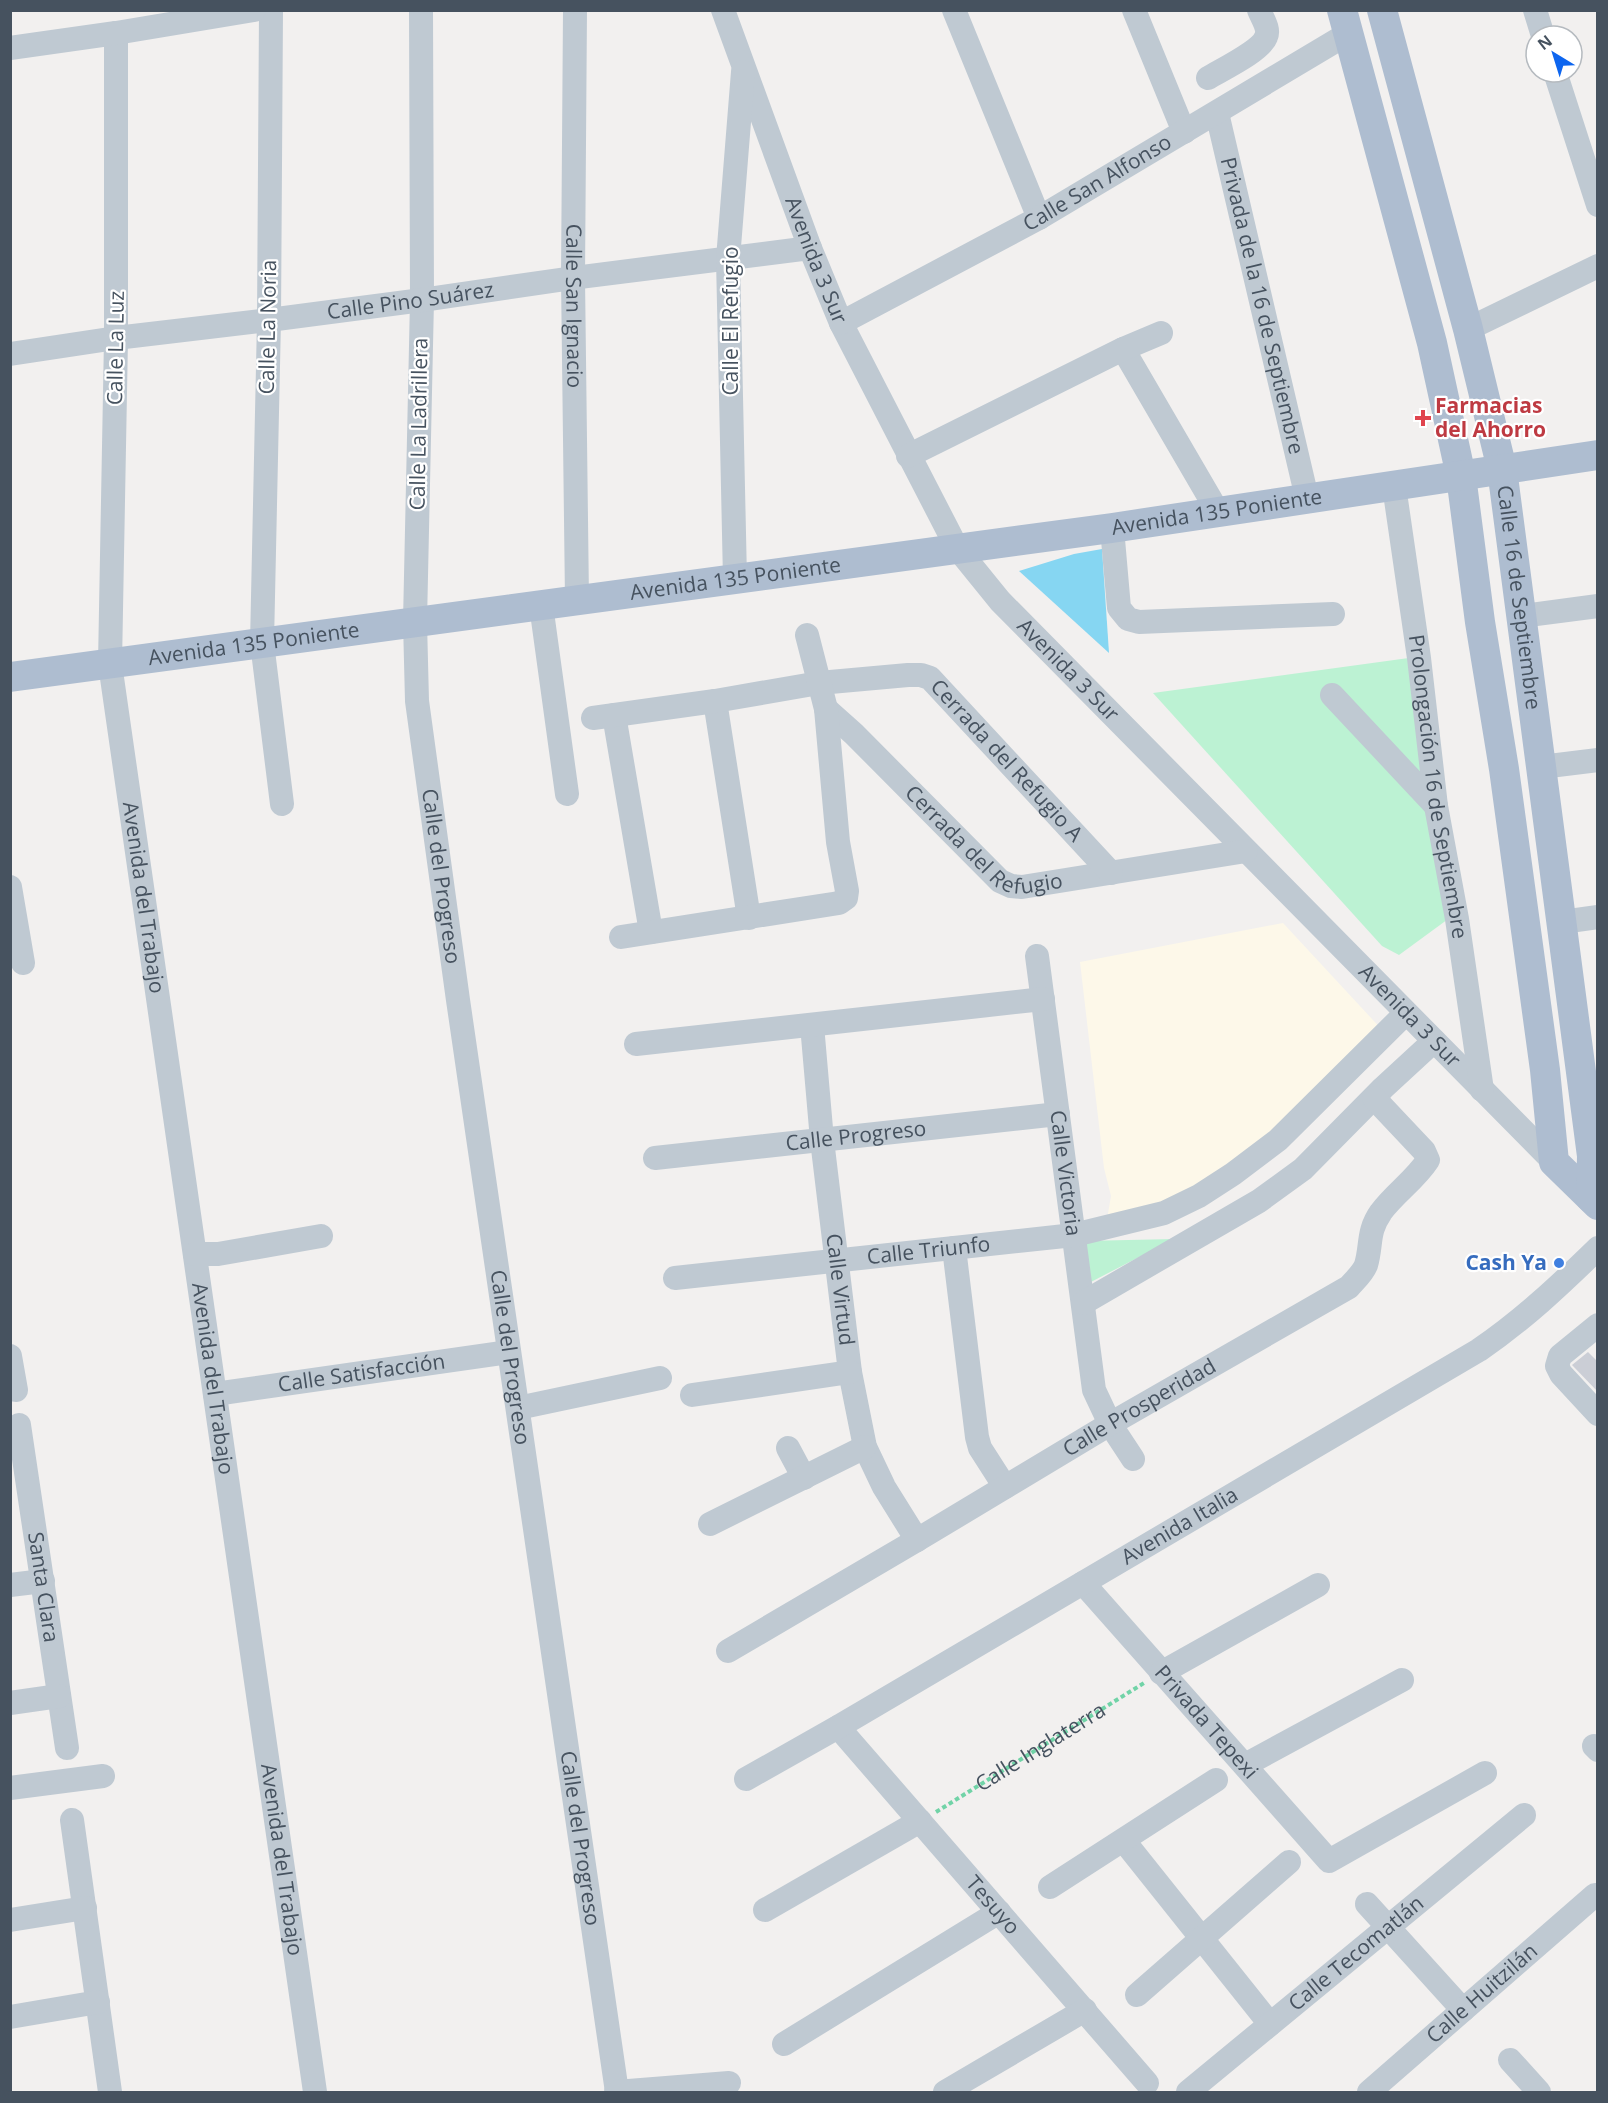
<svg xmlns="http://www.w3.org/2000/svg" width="1608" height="2103" font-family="'Open Sans',sans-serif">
<rect width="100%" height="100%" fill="#f2f0ef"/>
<path fill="#fdf8e9" d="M1283,923L1385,1033L1217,1184L1106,1225L1111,1196L1104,1168L1080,962Z"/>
<g fill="#bcf2d3">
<path d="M1416,657L1455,914L1399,955L1382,946L1153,693Z"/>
<path d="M1174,1239L1087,1284L1083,1241Z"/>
</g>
<path fill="#86d6f2" d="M1102,549L1109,653L1019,571L1074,554Z"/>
<path fill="#cbced6" d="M1588,1352L1598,1362V1392L1572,1365Z"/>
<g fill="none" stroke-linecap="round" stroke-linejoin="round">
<path stroke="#71d3a7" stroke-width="4" stroke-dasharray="4.5 3" stroke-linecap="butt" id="s1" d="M936,1812L1144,1683"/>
<g stroke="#bfc9d2" stroke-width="24">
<path d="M271,10L269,320L262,643L282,804"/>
<path id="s2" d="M421,10L422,300L415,622L417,701L458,1000L617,2092"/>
<path id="s3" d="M575,10L573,278L577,600"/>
<path id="s4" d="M723,10L810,248L841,323L957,548L1000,601L1554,1162"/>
<path d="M954,10L1039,218"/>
<path d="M1134,10L1184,132"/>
<path d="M1535,10L1543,36"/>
<path id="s5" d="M116,33V338L110,664L315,2092"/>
<path d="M10,48L116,33L254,10"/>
<path d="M1555,72L1598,205"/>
<path d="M1208,78C1221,70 1261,51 1266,37C1270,29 1262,18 1259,10"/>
<path id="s6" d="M1217,113L1307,498"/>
<path id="s7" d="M841,323L1039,218L1349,33"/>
<path d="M1468,329L1598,266"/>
<path d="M1123,349L1218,512"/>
<path id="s8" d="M10,354L116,338L269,320L422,300L573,278L810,248"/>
<path d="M908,456L1123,349L1161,333"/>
<path id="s9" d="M1394,486L1419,658L1436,806L1457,919L1482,1090"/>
<path d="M1112,528L1119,608L1128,619L1139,622L1333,614"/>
<path d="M735,579L728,259L743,72"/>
<path d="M541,605L567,794"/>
<path d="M1522,616L1598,606"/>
<path d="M1332,695L1436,806"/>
<path d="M715,701L749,918"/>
<path id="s10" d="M826,709L854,734L1000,881L1011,886L1022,887L1246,851"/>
<path d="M614,715L651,932"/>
<path id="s11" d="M593,718L715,701L819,683L908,675H921L930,678L1111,873"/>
<path d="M1541,767L1598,760"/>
<path d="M10,887L23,963"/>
<path d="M1562,922L1598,917"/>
<path d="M621,937L839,903L846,898L847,891L838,842L826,709L807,635"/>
<path id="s12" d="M1037,956L1094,1390L1110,1424L1133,1459"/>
<path id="s13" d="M812,1025L822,1140L850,1372L865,1447L884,1487L917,1540"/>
<path d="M636,1044L1043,999"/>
<path id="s14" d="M655,1158L1058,1114"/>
<path d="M954,1248L977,1437L980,1448L1005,1487"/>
<path d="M195,1254H218L321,1236"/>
<path id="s15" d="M675,1278L1074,1235L1164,1213L1199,1196L1233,1174L1278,1140L1406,1013"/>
<path d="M1083,1303L1259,1201L1303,1169L1383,1088L1434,1041"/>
<path d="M1598,1325L1560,1356L1557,1366L1561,1374L1598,1414"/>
<path d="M10,1356L16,1390"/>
<path id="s16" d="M215,1394L509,1352"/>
<path d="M692,1395L850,1372"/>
<path d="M518,1408L660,1378"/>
<path id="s17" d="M19,1425L67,1748"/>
<path d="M788,1448L804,1478"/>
<path d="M710,1524L865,1447"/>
<path id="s18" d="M1083,1583L1329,1861L1485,1773"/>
<path d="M10,1585L43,1581"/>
<path id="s19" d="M728,1651L917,1540L1110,1424L1349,1287C1355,1280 1363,1273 1366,1265C1372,1245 1367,1232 1381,1212C1395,1193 1415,1180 1428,1160L1424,1151L1374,1098"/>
<path d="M1161,1673L1318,1585"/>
<path d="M10,1703L59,1696"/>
<path id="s20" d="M838,1727L1147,2083"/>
<path d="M1594,1746L1598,1750"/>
<path d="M1245,1765L1402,1680"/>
<path id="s21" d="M746,1779L838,1727L1479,1350C1523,1320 1560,1285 1598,1248"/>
<path d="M10,1788L103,1776"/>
<path d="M72,1820L110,2092"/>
<path d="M1124,1841L1270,2024"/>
<path d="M1050,1887L1216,1780"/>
<path d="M1367,1904L1463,2010"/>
<path d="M765,1910L920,1821"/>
<path d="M10,1920L85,1908"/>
<path d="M1137,1995L1289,1862"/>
<path d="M10,2017L98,2002"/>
<path d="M784,2044L999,1912"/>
<path d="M1510,2060L1539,2092"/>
<path d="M616,2092L729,2083"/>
<path d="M945,2092L1085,2010"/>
<path id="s22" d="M1188,2092L1524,1815"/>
<path id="s23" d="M1369,2092L1595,1895"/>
</g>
<g stroke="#aebdd0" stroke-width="30">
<path d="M1342,10L1432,343L1461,476L1480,622L1504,769L1545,1070L1554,1162L1598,1205"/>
<path id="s24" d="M1382,10L1468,329L1502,469L1592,1156L1591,1198"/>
<path id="s25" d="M10,677L1112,528L1598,455"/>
</g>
</g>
<path fill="#e0444e" stroke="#fff" stroke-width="2" d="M1420 409h6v6h6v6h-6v6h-6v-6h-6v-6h6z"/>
<circle fill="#3f7fe0" stroke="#fff" stroke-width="2" cx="1559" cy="1263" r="6"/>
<g text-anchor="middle" stroke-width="4.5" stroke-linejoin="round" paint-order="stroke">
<g font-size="21" fill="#46525f" stroke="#fff">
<text dy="7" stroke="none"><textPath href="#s7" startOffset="292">Calle San Alfonso</textPath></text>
<text dy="7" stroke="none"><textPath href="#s4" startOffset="267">Avenida 3 Sur</textPath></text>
<text dy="7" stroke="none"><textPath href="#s8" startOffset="404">Calle Pino Suárez</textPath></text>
<text dy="7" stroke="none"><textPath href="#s3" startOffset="296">Calle San Ignacio</textPath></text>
<text dy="7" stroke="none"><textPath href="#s6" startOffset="198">Privada de la 16 de Septiembre</textPath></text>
<text transform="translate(731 321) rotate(-90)" y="7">Calle El Refugio</text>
<text transform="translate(268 327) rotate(-89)" y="7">Calle La Noria</text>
<text transform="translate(116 348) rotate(-89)" y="7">Calle La Luz</text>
<text transform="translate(419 424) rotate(-89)" y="7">Calle La Ladrillera</text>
<text dy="7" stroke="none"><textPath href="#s25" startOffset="1218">Avenida 135 Poniente</textPath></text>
<text dy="7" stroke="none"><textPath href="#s25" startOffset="732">Avenida 135 Poniente</textPath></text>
<text dy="7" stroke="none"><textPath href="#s24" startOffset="604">Calle 16 de Septiembre</textPath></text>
<text dy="7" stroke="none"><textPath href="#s25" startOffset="246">Avenida 135 Poniente</textPath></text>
<text dy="7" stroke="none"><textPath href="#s4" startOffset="753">Avenida 3 Sur</textPath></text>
<text dy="7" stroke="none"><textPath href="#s11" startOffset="453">Cerrada del Refugio A</textPath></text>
<text dy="7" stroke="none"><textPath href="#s9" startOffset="304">Prolongación 16 de Septiembre</textPath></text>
<text dy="7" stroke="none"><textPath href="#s10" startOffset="212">Cerrada del Refugio</textPath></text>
<text dy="7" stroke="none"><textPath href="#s2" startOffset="868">Calle del Progreso</textPath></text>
<text dy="7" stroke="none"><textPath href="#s5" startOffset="867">Avenida del Trabajo</textPath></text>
<text dy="7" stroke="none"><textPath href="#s4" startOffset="1239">Avenida 3 Sur</textPath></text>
<text dy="7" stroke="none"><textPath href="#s14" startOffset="202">Calle Progreso</textPath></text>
<text dy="7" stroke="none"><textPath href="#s12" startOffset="219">Calle Victoria</textPath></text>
<text dy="7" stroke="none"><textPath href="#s15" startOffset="255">Calle Triunfo</textPath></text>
<text dy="7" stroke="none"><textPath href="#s13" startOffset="266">Calle Virtud</textPath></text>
<text dy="7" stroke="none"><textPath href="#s2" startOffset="1354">Calle del Progreso</textPath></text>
<text dy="7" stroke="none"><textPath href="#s16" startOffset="148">Calle Satisfacción</textPath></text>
<text dy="7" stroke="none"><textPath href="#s5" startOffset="1353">Avenida del Trabajo</textPath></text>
<text dy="7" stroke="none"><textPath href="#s19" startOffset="478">Calle Prosperidad</textPath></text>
<text dy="7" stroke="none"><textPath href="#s21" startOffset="502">Avenida Italia</textPath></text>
<text dy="7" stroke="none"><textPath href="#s17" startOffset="164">Santa Clara</textPath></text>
<text dy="7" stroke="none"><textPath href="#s18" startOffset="186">Privada Tepexi</textPath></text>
<text dy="7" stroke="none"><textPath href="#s1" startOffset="123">Calle Inglaterra</textPath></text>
<text dy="7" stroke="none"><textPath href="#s2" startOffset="1840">Calle del Progreso</textPath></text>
<text dy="7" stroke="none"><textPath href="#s5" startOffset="1839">Avenida del Trabajo</textPath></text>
<text dy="7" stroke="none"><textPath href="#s20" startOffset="236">Tesuyo</textPath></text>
<text dy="7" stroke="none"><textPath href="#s22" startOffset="218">Calle Tecomatlán</textPath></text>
<text dy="7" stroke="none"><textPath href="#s23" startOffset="150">Calle Huitzilán</textPath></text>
</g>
<g font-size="21" font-weight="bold" fill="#be3a42" stroke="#fff" text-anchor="start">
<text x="1435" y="413">Farmacias<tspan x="1435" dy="24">del Ahorro</tspan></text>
</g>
<g font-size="21" font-weight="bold" fill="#366cbe" stroke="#fff" text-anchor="end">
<text x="1547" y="1270">Cash Ya</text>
</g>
</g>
<rect width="1608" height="2103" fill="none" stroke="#46525f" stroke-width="24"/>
<g transform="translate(1554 54) rotate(322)"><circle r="28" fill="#ffffff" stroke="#b5babf" stroke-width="1.5"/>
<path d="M0-4.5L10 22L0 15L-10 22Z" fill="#0d65ef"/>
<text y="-9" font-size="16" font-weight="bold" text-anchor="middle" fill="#46525f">N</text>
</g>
</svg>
